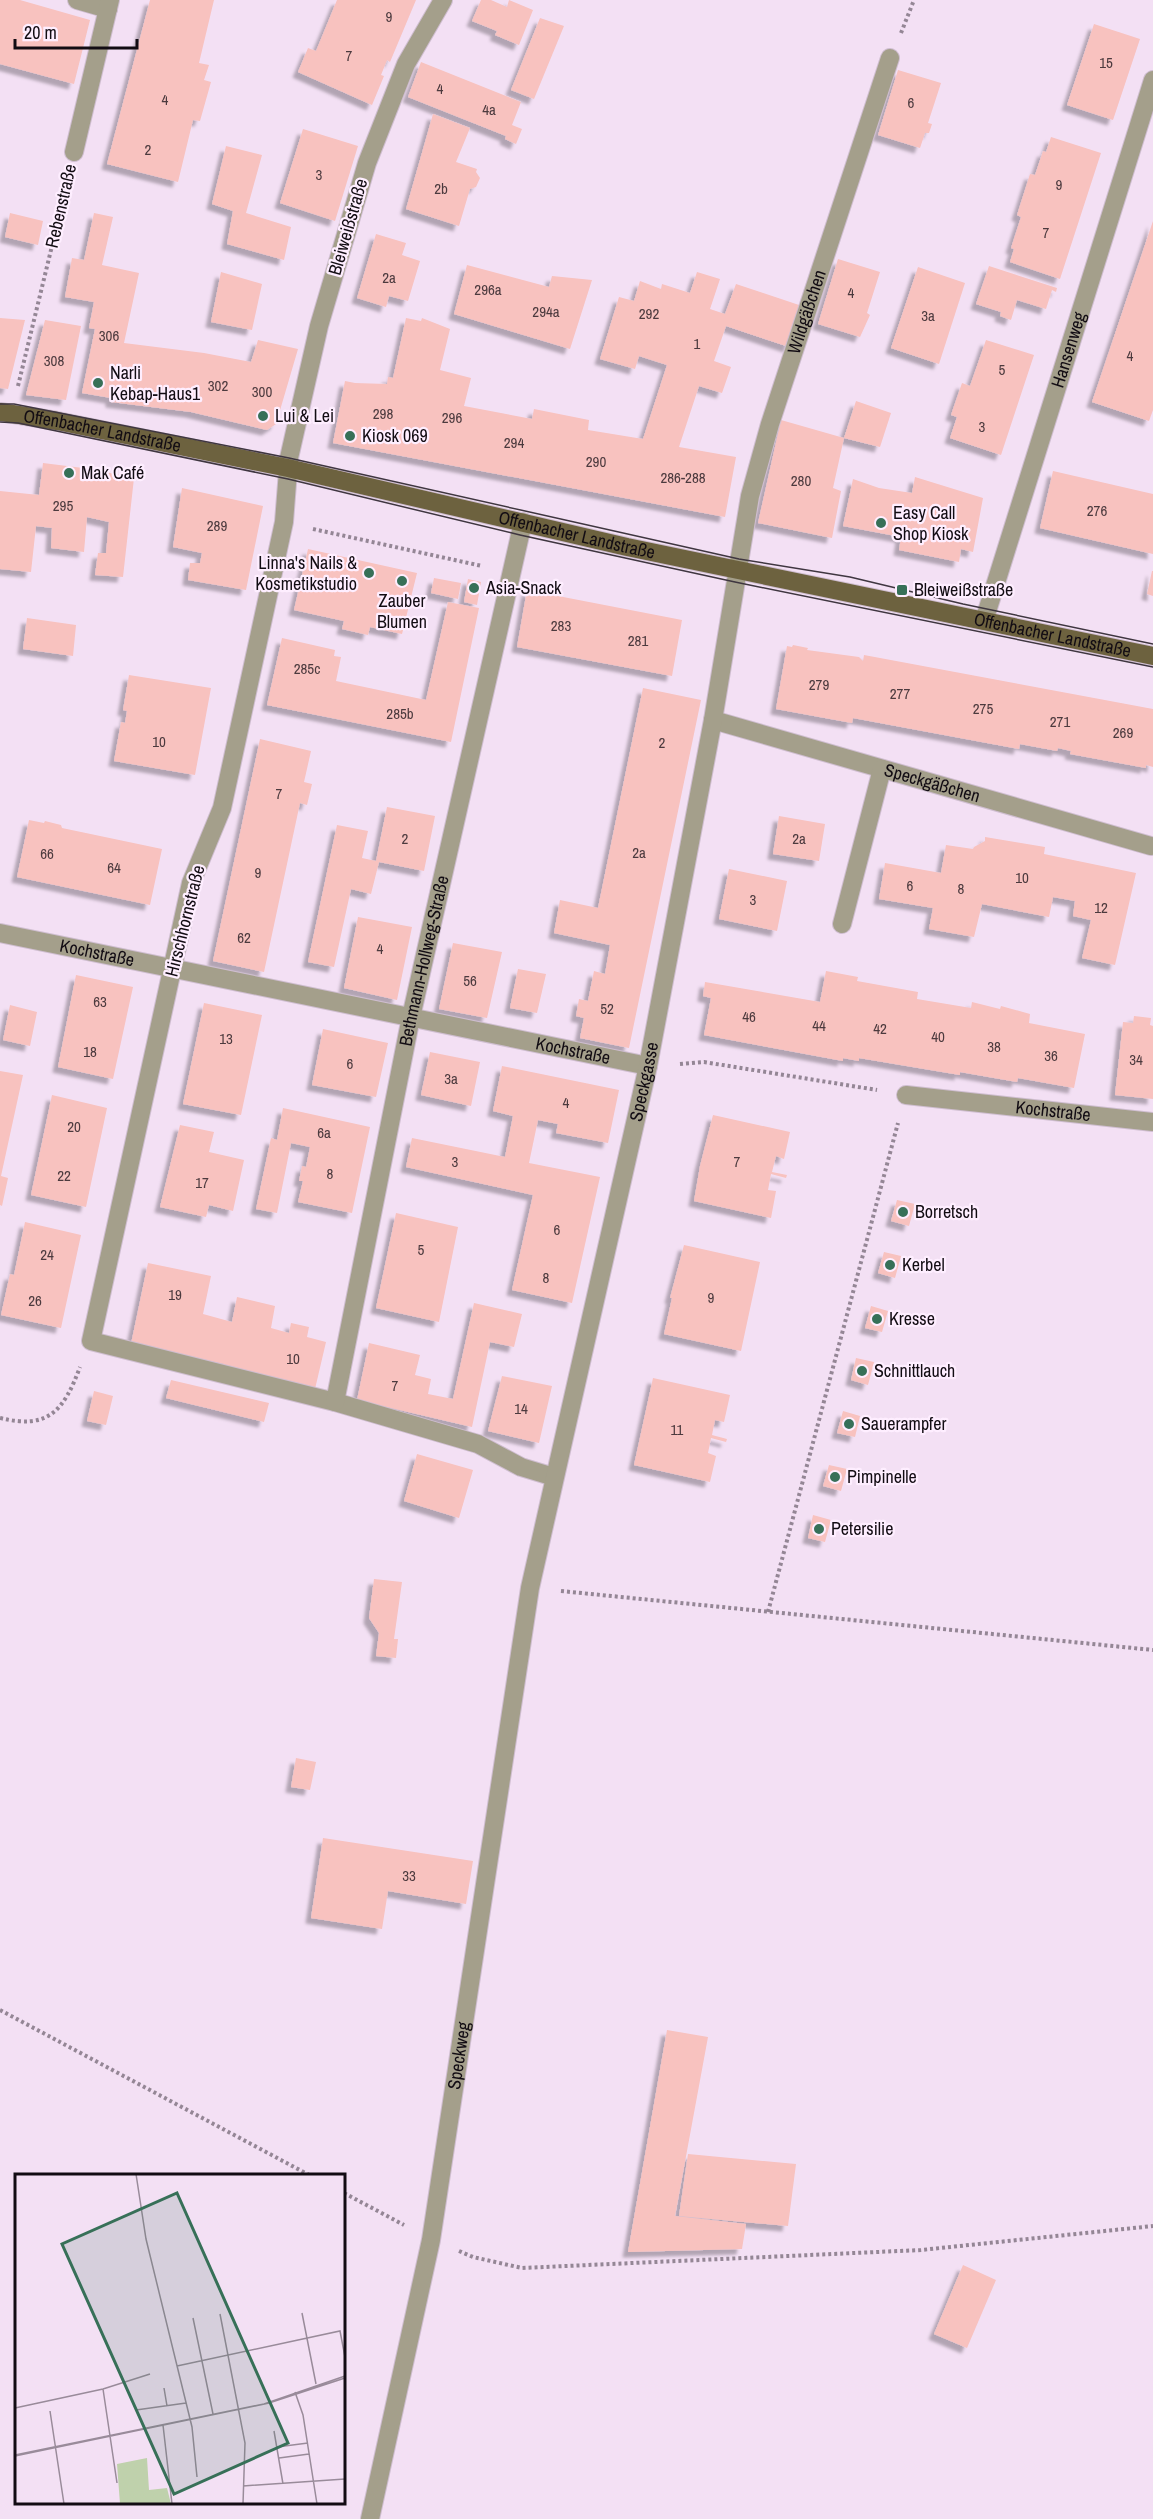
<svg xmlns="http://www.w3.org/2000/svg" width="1153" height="2519" font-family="'Archivo Narrow',sans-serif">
<defs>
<filter id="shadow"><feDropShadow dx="-5.5" dy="5.5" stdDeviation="1.5" flood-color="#0004"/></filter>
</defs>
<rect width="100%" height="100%" fill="#f3e0f4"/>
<g fill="#f8c2bf" filter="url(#shadow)">
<path d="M0,0H20L90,20L74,84L0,64Z"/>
<path d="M150,0H214L199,63L209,65L204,80L211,82L200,121L193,120L178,182L107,164Z"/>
<path d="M337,0H416L390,62L387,60L381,75L384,76L372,105L298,72L308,48L316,51Z"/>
<path d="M481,0H491L507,7L509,0L533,10L519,45L495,35L497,31L472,21Z"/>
<path d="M540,18L564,26L534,99L511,90Z"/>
<path d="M1094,24L1140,39L1113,120L1067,105Z"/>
<path d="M421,62L521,102L512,125L522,129L516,144L505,139L506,136L408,97Z"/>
<path d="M898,70L941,83L928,123L932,124L929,133H925L920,148L878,135Z"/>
<path d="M433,114L470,128L456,162L477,169L476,172L480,178L476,187L470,189L459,226L406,209Z"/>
<path d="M303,129L358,146L335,221L280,203Z"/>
<path d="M1051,137L1101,153L1060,279L1010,262L1014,249L1011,248L1021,217L1017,215L1030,174L1035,175L1043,151L1046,152Z"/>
<path d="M226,146L262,155L246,213L291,227L284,260L227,244L233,211L212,204Z"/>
<path d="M10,213L43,221L38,245L5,237Z"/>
<path d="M94,213L113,217L102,265L139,273L124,343L204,353L251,362L258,340L298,349L276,424L267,430L191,412L111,402V398L82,393L95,329L89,328L94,302L65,297L72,258L84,260Z"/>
<path d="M1153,221V410L1149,421L1092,402Z"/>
<path d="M376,234L406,243L402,255L420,261L408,301L389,296L386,307L357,298Z"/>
<path d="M838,259L880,272L867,313L870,315L860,337L818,324Z"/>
<path d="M467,265L549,287L552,276L592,280L570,349L454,314Z"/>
<path d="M989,266L1057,288L1056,292L1052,290L1046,309L1017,300L1011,320L1000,316L1001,312L976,304Z"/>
<path d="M918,267L965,283L939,364L891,348Z"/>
<path d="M221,272L262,284L252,330L211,322Z"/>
<path d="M697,272L720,279L710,309L725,314L736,284L802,306L789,347L726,326L714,361L731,367L722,393L699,386L679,447L736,457L725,517L333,443L345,381L355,383L387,384L388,377L393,378L406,318L421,321L422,318L450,329L440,370L471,378L464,406L532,419L534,409L589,420L588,430L643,439L667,365L639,356L635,369L600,359L619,297L634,301L640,281L661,289L662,284L690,293Z"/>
<path d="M0,318L25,320L8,389L0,388Z"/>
<path d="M45,320L81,326L66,400L26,395Z"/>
<path d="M986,340L1034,355L1001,455L950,438L957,417L951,415L962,383L970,386Z"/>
<path d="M856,401L891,413L880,447L844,438Z"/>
<path d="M781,420L844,438L833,488L841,491L832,538L758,523Z"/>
<path d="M43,463L91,469L134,478L123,577L95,575L98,553H106L109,522L87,517L84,552L51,548L52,528L36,526L31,572L0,569V491L39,495Z"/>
<path d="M1053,471L1153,494V554L1040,528Z"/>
<path d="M915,477L983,498L973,552L961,549L959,562L899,550L901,537L843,526L853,479L879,488L912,493Z"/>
<path d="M182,488L263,506L246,590L188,580L190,563H200L202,553L173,547Z"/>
<path d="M308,549L417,573L402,634L370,627L368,635L342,629L344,621L294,610Z"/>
<path d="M1152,571H1153V596L1147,594Z"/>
<path d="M434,578L461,583L458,599L431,593Z"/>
<path d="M468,579L481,582L477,605L464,602Z"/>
<path d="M527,590L682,620L672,676L517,647Z"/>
<path d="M448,602L479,608L451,742L267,705L282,638L335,650L334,656L341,657L336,681L426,700Z"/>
<path d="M27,618L76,625L73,656L23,649Z"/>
<path d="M793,645L808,648L807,650L859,657L863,661L864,655L1153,709V767L1146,765V768L1070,754L1071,751L1058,748L1057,751L1020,744L1019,749L853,718L852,723L776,709L787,646L792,647Z"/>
<path d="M129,675L211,688L195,775L114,761L121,722L125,723L127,711L123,710Z"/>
<path d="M643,688L701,700L629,1048L580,1038L584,1018L576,1016L579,999L588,1001L594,971L605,974L610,945L554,933L560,900L598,908Z"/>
<path d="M260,739L311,751L304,782L312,784L307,805L300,803L264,972L213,961Z"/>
<path d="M387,807L435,816L424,871L379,862L371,894L351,889L334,967L308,962L337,825L368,831L362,858L376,861Z"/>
<path d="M779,816L825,824L819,861L773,854Z"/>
<path d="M29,820L44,823L45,821L61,825L62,828L162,849L150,905L17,877Z"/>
<path d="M985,837L1045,847L1044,854L1136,873L1115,965L1082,958L1091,920L1073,916L1075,901L1053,897L1049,917L982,904L974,937L929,929L933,908L879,899L885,863L941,873L946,845L973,849L974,847L985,841Z"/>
<path d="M729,869L787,881L777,931L719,919Z"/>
<path d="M358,917L412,927L397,1000L344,988Z"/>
<path d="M453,943L502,952L487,1018L439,1009Z"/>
<path d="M518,969L546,974L537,1013L510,1008Z"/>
<path d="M826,971L858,977L857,981L918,992L917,999L971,1008L972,1002L1000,1009L1001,1006L1030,1014L1029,1023L1085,1034L1074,1088L1018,1078L1017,1082L960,1072V1075L859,1058V1061L843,1058V1061L704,1035L711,998L703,996L705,982L820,1002Z"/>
<path d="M76,975L133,987L113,1079L58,1067Z"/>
<path d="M204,1003L262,1015L241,1115L183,1104Z"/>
<path d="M10,1005L37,1012L30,1046L3,1040Z"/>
<path d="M1134,1016L1151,1018L1150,1025L1153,1026V1099L1115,1095L1123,1022L1133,1023Z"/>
<path d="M323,1029L388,1043L376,1097L312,1085Z"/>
<path d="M430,1052L480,1062L471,1106L421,1095Z"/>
<path d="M502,1066L619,1090L608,1143L556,1133L558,1124L538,1120L529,1163L600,1177L572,1303L512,1290L533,1195L406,1167L412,1138L505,1157L513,1116L493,1111Z"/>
<path d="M0,1071L23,1075L1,1176L8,1178L2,1206L0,1205Z"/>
<path d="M52,1095L107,1108L86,1207L31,1195Z"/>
<path d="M283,1108L370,1127L352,1213L298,1202L303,1181H299L302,1166L306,1167L310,1147L291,1143L277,1213L256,1209L271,1138L277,1140Z"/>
<path d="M713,1115L790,1132L784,1159L776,1156L772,1172L787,1175L786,1178L771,1174L768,1190L776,1191L771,1218L694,1201L700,1166Z"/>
<path d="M180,1125L214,1132L209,1152L244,1160L233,1211L209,1205L206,1217L160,1207Z"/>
<path d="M897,1200L915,1204L909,1226L891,1221Z"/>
<path d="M396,1213L458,1227L439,1322L376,1308Z"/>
<path d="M25,1222L81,1235L61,1328L1,1315L10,1274L14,1275Z"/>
<path d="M684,1245L760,1262L741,1351L664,1334L672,1298H670Z"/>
<path d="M884,1252L901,1256L895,1278L878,1273Z"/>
<path d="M148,1263L211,1276L203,1314L232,1322L237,1297L275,1306L271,1328L289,1333L291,1323L309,1327L307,1337L326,1342L315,1389L223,1367L224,1364L131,1344Z"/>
<path d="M474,1303L522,1314L514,1347L490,1342L472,1427L357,1400L369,1343L420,1355L415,1375L431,1379L428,1394L453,1399Z"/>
<path d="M871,1306L888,1311L882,1332L865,1328Z"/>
<path d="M856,1358L874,1362L868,1385L851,1380Z"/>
<path d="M502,1376L552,1386L539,1443L488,1431Z"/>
<path d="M653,1378L730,1395L724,1422L715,1420L712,1435L727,1439L726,1442L711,1438L708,1453L716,1456L710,1482L634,1465Z"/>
<path d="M171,1380L269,1403L264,1422L166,1398Z"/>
<path d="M94,1391L113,1396L106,1425L87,1421Z"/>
<path d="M843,1411L860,1416L855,1437L837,1433Z"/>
<path d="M417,1454L473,1470L459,1518L404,1501Z"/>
<path d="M829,1465L847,1469L841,1491L823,1486Z"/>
<path d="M813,1515L831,1520L825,1542L808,1538Z"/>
<path d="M374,1579L402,1582L394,1639H398L396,1658L376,1656L379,1633L369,1618Z"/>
<path d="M296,1758L316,1762L310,1790L291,1787Z"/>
<path d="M323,1838L473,1861L466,1904L388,1891L382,1929L311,1918Z"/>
<path d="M667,2030L708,2037L675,2216L746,2224L742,2249L628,2252Z"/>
<path d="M688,2154L796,2164L788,2226L679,2216Z"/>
<path d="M963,2265L996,2280L967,2348L934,2334Z"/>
</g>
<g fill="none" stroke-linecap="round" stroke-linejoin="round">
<defs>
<g id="minor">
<path d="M77,0L108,9"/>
<path d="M443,0L406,64L367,163L319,326L289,458L284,522L222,808L191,883L91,1341L335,1402L478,1444L521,1467L554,1477"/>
<path d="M74,152L110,0"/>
<path id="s1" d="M984,621L1153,80"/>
<path id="s2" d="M713,720L1151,846"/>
<path d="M842,924L882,769"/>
<path id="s3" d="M0,933L648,1066"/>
<path id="s4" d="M906,1095L1153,1122"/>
<path id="s5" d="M335,1402L411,1017L523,522"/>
<path id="s6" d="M370,2519L431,2240L530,1588L648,1066L713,720L750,496L770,424L890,58"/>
</g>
<g id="major">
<path id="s7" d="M0,412L57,421L288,468L627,547L1153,656"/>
</g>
</defs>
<use href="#minor" stroke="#cfbed0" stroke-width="20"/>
<use href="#major" stroke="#cfbed0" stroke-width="20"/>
<g stroke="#948695" stroke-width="4" stroke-dasharray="3 3" stroke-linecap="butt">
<path d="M901,33L914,0"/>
<path d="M18,386L68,180"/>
<path d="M313,529L482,566"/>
<path d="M680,1064L704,1062L877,1090"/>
<path d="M0,1418C49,1430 64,1410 80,1367"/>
<path d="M561,1591L1153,1650"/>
<path d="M768,1612L898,1123"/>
<path d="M0,2010L311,2176"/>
<path d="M344,2193L404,2225"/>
<path d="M459,2251L473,2257L522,2268L921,2250L1153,2226"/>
</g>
<use href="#minor" stroke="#a49f8b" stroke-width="18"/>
<use href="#major" stroke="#6d623f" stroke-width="18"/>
<g stroke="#3f3640" stroke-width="1.5">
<path d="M0,404H14L289,458L739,559L850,577L963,604L1153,644"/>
<path d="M0,422L18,423L288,479L520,535L735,582L1153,667"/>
</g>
</g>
<g fill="#377058" stroke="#feeeff" stroke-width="2">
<circle cx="98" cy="383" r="6"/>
<circle cx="263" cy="416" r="6"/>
<circle cx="350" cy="436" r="6"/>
<circle cx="69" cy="473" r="6"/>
<circle cx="881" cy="523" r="6"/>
<circle cx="369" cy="573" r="6"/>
<circle cx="402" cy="581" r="6"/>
<circle cx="474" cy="588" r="6"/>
<rect x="896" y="584" width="12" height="12" rx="3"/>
<circle cx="903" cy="1212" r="6"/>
<circle cx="890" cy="1265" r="6"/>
<circle cx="877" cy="1319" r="6"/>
<circle cx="862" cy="1371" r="6"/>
<circle cx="849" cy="1424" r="6"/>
<circle cx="835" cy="1477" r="6"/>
<circle cx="819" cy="1529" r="6"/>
</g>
<g text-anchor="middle" stroke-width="4.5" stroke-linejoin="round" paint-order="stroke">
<g font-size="15" fill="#4c3a3e">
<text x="389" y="22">9</text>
<text x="349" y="61">7</text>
<text x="1106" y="68">15</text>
<text x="440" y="94">4</text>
<text x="165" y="105">4</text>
<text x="911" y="108">6</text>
<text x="489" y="115">4a</text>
<text x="148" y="155">2</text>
<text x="319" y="180">3</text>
<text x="1059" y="190">9</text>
<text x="441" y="194">2b</text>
<text x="1046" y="238">7</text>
<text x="389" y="283">2a</text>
<text x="488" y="295">296a</text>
<text x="851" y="298">4</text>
<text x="546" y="317">294a</text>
<text x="649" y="319">292</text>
<text x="928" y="321">3a</text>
<text x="109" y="341">306</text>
<text x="697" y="349">1</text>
<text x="1130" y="361">4</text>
<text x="54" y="366">308</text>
<text x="1002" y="375">5</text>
<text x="218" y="391">302</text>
<text x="262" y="397">300</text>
<text x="383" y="419">298</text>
<text x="452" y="423">296</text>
<text x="982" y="432">3</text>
<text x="514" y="448">294</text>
<text x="596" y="467">290</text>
<text x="683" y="483">286-288</text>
<text x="801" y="486">280</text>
<text x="63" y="511">295</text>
<text x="1097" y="516">276</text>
<text x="217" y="531">289</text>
<text x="561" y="631">283</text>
<text x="638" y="646">281</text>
<text x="307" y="674">285c</text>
<text x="819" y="690">279</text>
<text x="900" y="699">277</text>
<text x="983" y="714">275</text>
<text x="400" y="719">285b</text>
<text x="1060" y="727">271</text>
<text x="1123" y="738">269</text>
<text x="159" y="747">10</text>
<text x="662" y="748">2</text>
<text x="279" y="799">7</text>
<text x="405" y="844">2</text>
<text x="799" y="844">2a</text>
<text x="639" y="858">2a</text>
<text x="47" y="859">66</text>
<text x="114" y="873">64</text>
<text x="258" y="878">9</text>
<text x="1022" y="883">10</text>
<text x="910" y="891">6</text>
<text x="961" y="894">8</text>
<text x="753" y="905">3</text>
<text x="1101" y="913">12</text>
<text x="244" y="943">62</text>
<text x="380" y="954">4</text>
<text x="470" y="986">56</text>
<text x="100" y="1007">63</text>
<text x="607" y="1014">52</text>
<text x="749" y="1022">46</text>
<text x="819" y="1031">44</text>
<text x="880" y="1034">42</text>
<text x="938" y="1042">40</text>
<text x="226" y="1044">13</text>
<text x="994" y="1052">38</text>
<text x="90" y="1057">18</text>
<text x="1051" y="1061">36</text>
<text x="1136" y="1065">34</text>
<text x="350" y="1069">6</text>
<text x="451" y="1084">3a</text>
<text x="566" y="1108">4</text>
<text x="74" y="1132">20</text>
<text x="324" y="1138">6a</text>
<text x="455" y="1167">3</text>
<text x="737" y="1167">7</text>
<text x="330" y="1179">8</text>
<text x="64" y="1181">22</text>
<text x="202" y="1188">17</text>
<text x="557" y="1235">6</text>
<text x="421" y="1255">5</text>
<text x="47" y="1260">24</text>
<text x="546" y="1283">8</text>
<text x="175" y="1300">19</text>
<text x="711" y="1303">9</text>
<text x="35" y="1306">26</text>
<text x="293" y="1364">10</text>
<text x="395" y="1391">7</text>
<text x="521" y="1414">14</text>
<text x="677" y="1435">11</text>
<text x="409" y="1881">33</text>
</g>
<g font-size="18" fill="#120c13" stroke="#feeeff">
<text transform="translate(61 206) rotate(-77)" y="6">Rebenstraße</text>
<text transform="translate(348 227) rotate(-74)" y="6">Bleiweißstraße</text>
<text dy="6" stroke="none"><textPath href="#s6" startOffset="2252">Wildgäßchen</textPath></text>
<text dy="6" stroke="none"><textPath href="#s1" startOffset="284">Hansenweg</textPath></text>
<text dy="6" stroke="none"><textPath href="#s7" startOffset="104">Offenbacher Landstraße</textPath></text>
<text dy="6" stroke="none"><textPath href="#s7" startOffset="590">Offenbacher Landstraße</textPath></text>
<text dy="6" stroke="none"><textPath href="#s7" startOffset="1076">Offenbacher Landstraße</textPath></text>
<text dy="6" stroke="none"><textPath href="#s2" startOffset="228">Speckgäßchen</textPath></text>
<text transform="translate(185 921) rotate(-76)" y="6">Hirschhornstraße</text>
<text dy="6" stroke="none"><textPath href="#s3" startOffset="99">Kochstraße</textPath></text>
<text dy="6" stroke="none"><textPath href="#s5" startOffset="450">Bethmann-Hollweg-Straße</textPath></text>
<text dy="6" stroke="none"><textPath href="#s3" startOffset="585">Kochstraße</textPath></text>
<text dy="6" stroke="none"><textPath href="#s6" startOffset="1464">Speckgasse</textPath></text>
<text dy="6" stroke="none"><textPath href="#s4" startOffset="148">Kochstraße</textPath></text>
<text dy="6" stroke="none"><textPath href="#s6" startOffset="472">Speckweg</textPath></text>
</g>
<g font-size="18" fill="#120c13" stroke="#feeeff" text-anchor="start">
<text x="110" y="379">Narli<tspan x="110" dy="21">Kebap-Haus1</tspan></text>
<text x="275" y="422">Lui &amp; Lei</text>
<text x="362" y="442">Kiosk 069</text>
<text x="81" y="479">Mak Café</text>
<text x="893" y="519">Easy Call<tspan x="893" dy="21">Shop Kiosk</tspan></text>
<text x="357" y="569" text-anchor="end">Linna's Nails &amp;<tspan x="357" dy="21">Kosmetikstudio</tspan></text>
<text x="486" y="594">Asia-Snack</text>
<text x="914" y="596">Bleiweißstraße</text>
<text x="402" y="607" text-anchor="middle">Zauber<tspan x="402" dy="21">Blumen</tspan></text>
<text x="915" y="1218">Borretsch</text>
<text x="902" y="1271">Kerbel</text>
<text x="889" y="1325">Kresse</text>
<text x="874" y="1377">Schnittlauch</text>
<text x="861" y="1430">Sauerampfer</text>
<text x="847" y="1483">Pimpinelle</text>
<text x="831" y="1535">Petersilie</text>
</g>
</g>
<g transform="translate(15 2174)">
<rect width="330" height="330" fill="#f3e0f4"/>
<path d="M132,284L134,316L152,314L156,330H105L102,290Z" fill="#bfd1ac"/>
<path fill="none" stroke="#998b9a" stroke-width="1.5" d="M121,0L131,65L177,253L182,303M287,139L301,210M205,140L230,269L228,330M178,144L198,240M162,192L325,157L330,183M149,214L152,232M88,215L102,309M280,218L288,241L302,330M0,234L88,215L135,200M121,236L171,229M35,237L49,330M148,251L157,330M259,257L268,310M262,273L293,269M0,281L249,230L330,202M0,282L254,229L330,204M264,284L294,280M228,312L330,305"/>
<path fill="#377058" fill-opacity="0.15" stroke="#377058" stroke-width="3" d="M162,19L273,269L159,320L47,70Z"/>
<rect width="330" height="330" fill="none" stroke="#120c13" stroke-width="3"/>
</g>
<path d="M15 39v9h122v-9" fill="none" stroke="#120c13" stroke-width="3"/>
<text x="24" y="39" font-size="18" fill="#120c13" stroke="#feeeff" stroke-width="4.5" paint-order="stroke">20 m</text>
</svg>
